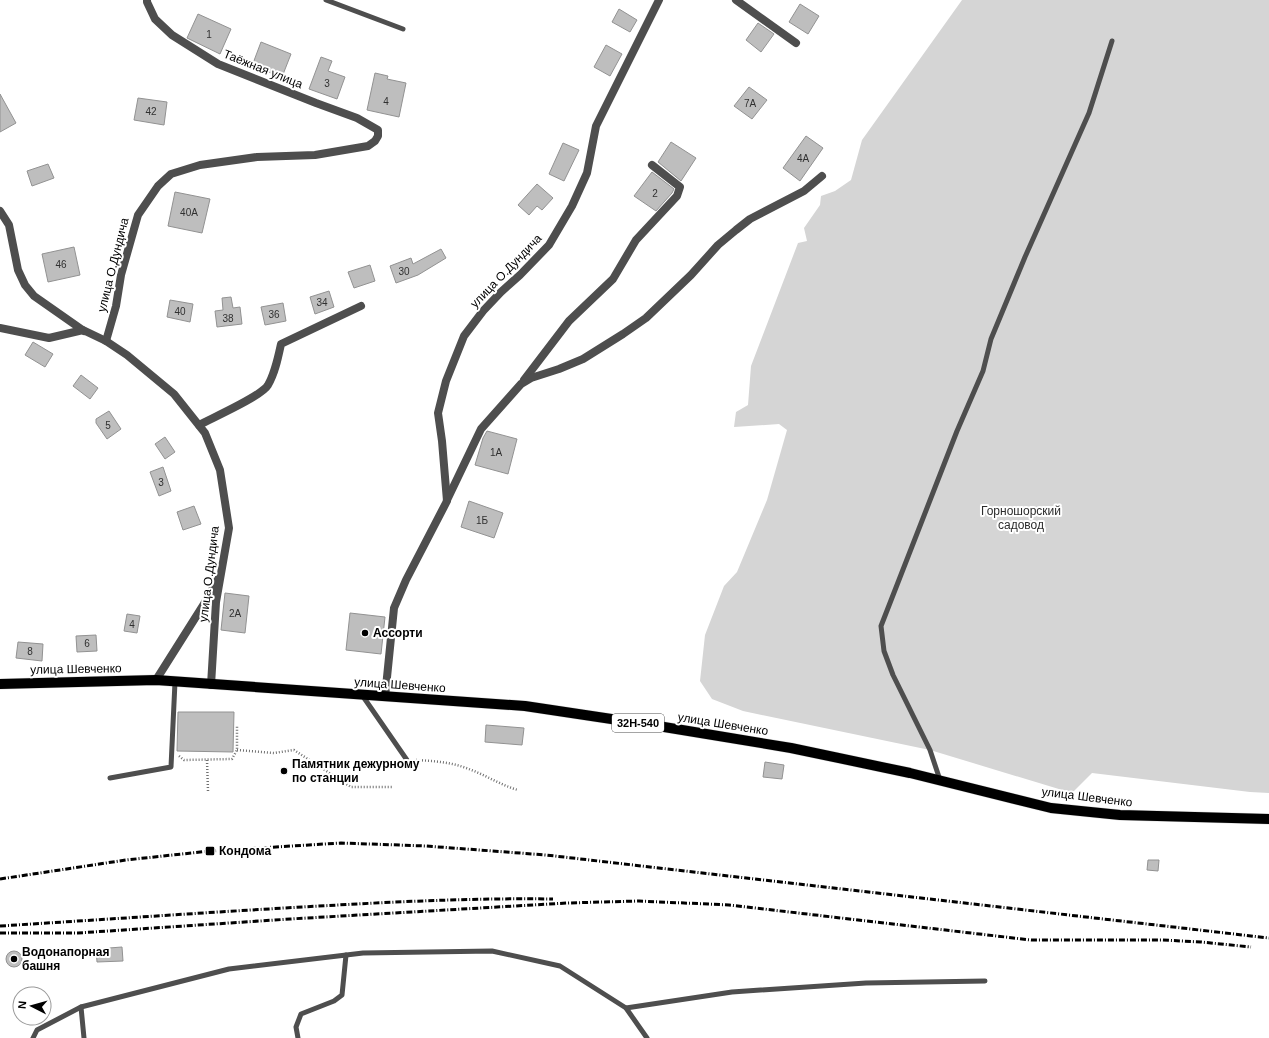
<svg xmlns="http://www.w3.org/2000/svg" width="1269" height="1038" font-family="Helvetica,sans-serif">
<rect width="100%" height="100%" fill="#fff"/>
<path fill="#d5d5d5" d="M962,0H1269V793L1250,792L1092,773L1072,793L930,750L743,711L712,699L700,681L705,635L724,586L737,572L767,500L787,430L779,424L734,427L736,412L748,405L751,366L798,243L807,241L804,228L820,205L821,196L835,191L851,180L862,140Z"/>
<g fill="#bebebe" stroke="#929292">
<path d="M800,4L819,16L808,34L789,22Z"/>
<path d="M619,9L637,20L630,32L612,22Z"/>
<path d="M198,14L231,29L220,54L187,38Z"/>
<path d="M758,23L774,34L761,52L746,40Z"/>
<path d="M261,42L291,54L282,77L252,66Z"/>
<path d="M606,45L622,54L610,76L594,67Z"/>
<path d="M321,57L332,61L328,71L345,77L337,99L309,89Z"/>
<path d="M375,73L388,76L387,79L406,83L399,117L367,110Z"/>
<path d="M749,87L767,100L752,119L734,106Z"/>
<path d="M0,94L16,123L0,132Z"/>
<path d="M138,98L167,102L164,125L134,120Z"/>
<path d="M806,136L823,148L800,181L783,168Z"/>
<path d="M671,142L696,158L681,181L658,162Z"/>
<path d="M563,143L579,150L564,181L549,174Z"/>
<path d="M48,164L54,178L32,186L27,171Z"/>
<path d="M652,172L674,189L672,193L656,211L634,196Z"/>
<path d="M537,184L553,198L542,210L537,206L529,215L518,205Z"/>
<path d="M175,192L210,199L202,233L168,226Z"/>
<path d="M74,247L80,275L48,282L42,254Z"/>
<path d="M441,249L446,258L418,275L396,283L390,266L411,258L413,264Z"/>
<path d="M370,265L375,281L354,288L348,272Z"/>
<path d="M329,291L334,307L315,314L310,297Z"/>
<path d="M231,297L233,308L240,307L242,324L217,327L215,311L223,310L222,298Z"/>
<path d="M170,300L193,304L190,322L167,317Z"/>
<path d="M283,303L286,321L265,325L261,307Z"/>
<path d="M33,342L53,354L45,367L25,355Z"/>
<path d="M81,375L98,388L90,399L73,386Z"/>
<path d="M109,411L121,429L107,439L96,423V419Z"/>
<path d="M487,431L517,439L508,474L475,465L483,438Z"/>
<path d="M165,437L175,452L165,459L155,444Z"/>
<path d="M163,467L171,491L159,496L150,472Z"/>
<path d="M469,501L503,513L494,538L461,527Z"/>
<path d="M194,506L201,524L183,530L177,512Z"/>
<path d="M225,593L249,596L245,633L221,630Z"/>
<path d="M350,613L385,617L381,654L346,650Z"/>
<path d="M127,614L140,616L137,633L124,631Z"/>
<path d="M96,635L97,651L77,652L76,636Z"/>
<path d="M18,642L43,644L42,661L16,658Z"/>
<path d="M178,712H234L233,752L177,751Z"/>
<path d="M486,725L524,728L522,745L485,742Z"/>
<path d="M765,762L784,765L782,779L763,777Z"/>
<path d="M1148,860H1159L1158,871L1147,870Z"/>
<path d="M122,947L123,961L97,962L96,949Z"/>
<circle cx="14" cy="959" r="8"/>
</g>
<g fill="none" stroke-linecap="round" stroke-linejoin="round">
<defs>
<path id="primary" d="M0,684L156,680L525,706L658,726L791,748L910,773L1051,808L1120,815L1269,819"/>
</defs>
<use href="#primary" stroke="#dbdbdb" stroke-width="11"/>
<g stroke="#707070" stroke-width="2.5" stroke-dasharray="1 2" stroke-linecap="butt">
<path d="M237,750L274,753L294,750L351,787H392"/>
<path d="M179,756L184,760L232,759L237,750V726"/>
<path d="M207,760L208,791"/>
<path d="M416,760C433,761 450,762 466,768C484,774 500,785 518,790"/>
</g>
<g stroke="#4e4e4e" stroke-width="5">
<path d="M326,0L403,29"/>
<path d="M362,695L409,763"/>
<path d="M110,778L171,767L175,682"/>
<path d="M940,780L930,750L893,675L884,651L881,626L957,431L983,371L991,339L1025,257L1089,113L1112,41"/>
<path d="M81,1007L84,1038"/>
<path d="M626,1008L732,992L866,983L985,981"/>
<path d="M33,1038L37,1030L81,1007L229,969L363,953L492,951L560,966L626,1008L647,1038"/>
<path d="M298,1038L296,1027L301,1014L334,1001L342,995L346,955"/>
</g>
<g stroke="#4e4e4e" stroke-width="8">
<path d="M736,0L796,43"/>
<path d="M0,211L9,225L18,270L25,285L34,296L84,331"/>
<path d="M0,328L49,338L83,330L106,341L127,355L174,394L205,433L220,470L229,528L216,602L211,685"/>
<path d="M106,341L116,306L121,275L138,215L158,186L171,174L200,165L257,157L315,155L368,146L375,141L378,136V130L357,118L316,103L218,64L172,35L155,19L147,2V0"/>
<path d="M524,380L569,321L613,279L636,240L677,196L680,187L652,165"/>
<path d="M199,425C212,418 262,396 268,385C275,373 278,358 281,344L361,306"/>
<path d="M447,500L481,429L521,384L531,378L559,369L583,359L623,334L646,318L691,275L718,245L736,230L750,219L804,191L822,176"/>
<path d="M156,680L204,604L218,579"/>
<path d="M385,697L394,608L406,580L447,501L442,441L438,413L446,381L464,336L483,311L501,292L520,275L549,245L572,206L587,173L596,126L659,0"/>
</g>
<use href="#primary" stroke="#000" stroke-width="10"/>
<g stroke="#000" stroke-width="3" stroke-dasharray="6 2 1 2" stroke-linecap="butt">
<path d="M0,879L126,860L210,851L341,843L426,846L546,855L1269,938"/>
<path d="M0,926C113,919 226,911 338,905C410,901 481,898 553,899"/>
<path d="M0,933H78L290,919L567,903L639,901L729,905L1031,940H1162L1201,942L1251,947"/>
</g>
</g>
<g fill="#000" stroke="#fff" stroke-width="1.5">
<circle cx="365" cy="633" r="4"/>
<circle cx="284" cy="771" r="4"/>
<rect x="205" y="846" width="10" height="10" rx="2"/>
<circle cx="14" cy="959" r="4"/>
</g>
<g text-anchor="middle" stroke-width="4" stroke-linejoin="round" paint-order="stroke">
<g font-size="10" fill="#303030">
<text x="209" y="38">1</text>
<text x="327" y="87">3</text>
<text x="386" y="105">4</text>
<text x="750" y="107">7А</text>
<text x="151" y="115">42</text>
<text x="803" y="162">4А</text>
<text x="655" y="197">2</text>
<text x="189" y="216">40А</text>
<text x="61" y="268">46</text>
<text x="404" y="275">30</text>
<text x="322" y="306">34</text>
<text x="180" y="315">40</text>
<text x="274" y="318">36</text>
<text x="228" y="322">38</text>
<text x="108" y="429">5</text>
<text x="496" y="456">1А</text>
<text x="161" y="486">3</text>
<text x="482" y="524">1Б</text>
<text x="235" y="617">2А</text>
<text x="132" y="628">4</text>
<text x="87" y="647">6</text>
<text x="30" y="655">8</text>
</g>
<rect fill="#fff" stroke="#4c4c4c" stroke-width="1" x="612" y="714" width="52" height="18" rx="3"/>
<g font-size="11" font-weight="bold" fill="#000">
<text x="638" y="727">32Н-540</text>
</g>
<g font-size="12" fill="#000" stroke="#fff">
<text transform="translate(263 69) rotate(22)" y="4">Таёжная улица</text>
<text transform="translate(113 265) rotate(-76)" y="4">улица О.Дундича</text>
<text transform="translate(506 271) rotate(-46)" y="4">улица О.Дундича</text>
<text transform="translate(209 574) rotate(-83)" y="4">улица О.Дундича</text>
<text transform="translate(76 669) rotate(-1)" y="4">улица Шевченко</text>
<text transform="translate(400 685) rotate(4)" y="4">улица Шевченко</text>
<text transform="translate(723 724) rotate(9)" y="4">улица Шевченко</text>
<text transform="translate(1087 797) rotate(7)" y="4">улица Шевченко</text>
</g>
<g font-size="12" fill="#2c2c2c" stroke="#fff">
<text x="1021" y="515">Горношорский<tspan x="1021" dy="14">садовод</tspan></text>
</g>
<g font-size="12" font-weight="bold" fill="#000" stroke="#fff" text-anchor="start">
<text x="373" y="637">Ассорти</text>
<text x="292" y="768">Памятник дежурному<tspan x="292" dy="14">по станции</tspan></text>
<text x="219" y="855">Кондома</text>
<text x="22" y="956">Водонапорная<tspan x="22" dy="14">башня</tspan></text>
</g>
</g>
<g transform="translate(32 1006) rotate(276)"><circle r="19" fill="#ffffff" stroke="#999999"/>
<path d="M0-3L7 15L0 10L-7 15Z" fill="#000000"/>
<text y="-6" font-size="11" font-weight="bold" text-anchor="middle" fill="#000000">N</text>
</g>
</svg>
